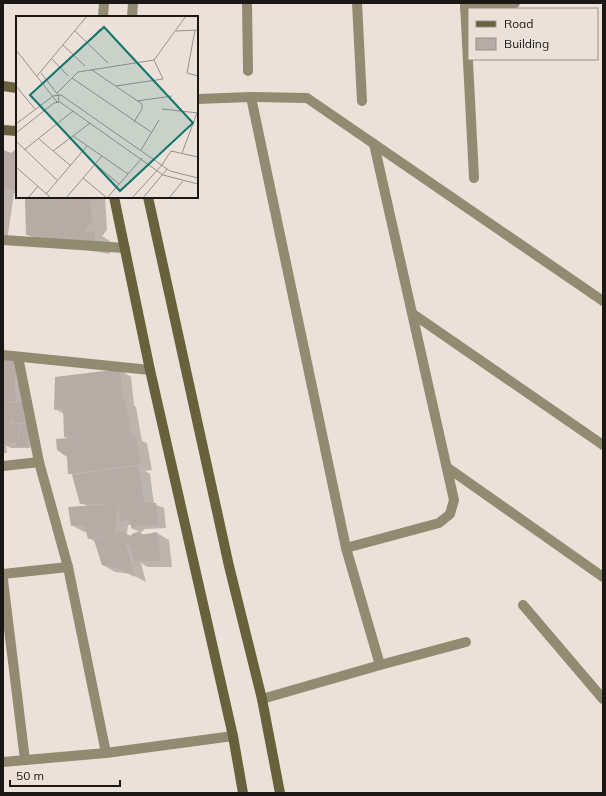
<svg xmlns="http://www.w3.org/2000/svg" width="606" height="796" font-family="Mulish,sans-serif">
<rect width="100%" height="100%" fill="#ebe1d9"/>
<g fill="#0003" fill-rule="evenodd">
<path d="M17,149V194L14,193L7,241L3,240V151L11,154Z"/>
<path d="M25,197H105L107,230L102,236L110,241V254L42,243L27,234Z"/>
<path d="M3,358L14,361L33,438L30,448H11L6,446L7,453H3Z"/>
<path d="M120,370L131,377L134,405L136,407L142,441L147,443L152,470L145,471L150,474L154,504L164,508L166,528L145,529L140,533L145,535L157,533L169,540L172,567H148L141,563L146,582L131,574L115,572L103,565L96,542L89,538L87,532H84L72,525L87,506L81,503L73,475L69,473L68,439L65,437L64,414L55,409ZM128,525H131L133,529L140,532L131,536L127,534Z"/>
</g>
<g fill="#b6aba5">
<path d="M17,148V192L3,186V150L11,153Z"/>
<path d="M25,197H90L92,221L84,232L95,231V246L26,235Z"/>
<path d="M7,356L9,361L15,360L16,375H14L16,400L4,403L3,357Z"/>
<path d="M120,369L123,399H125L131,434L136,436L141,464L68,474L67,457L57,450L56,439L94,436L64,437L63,408L54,410L55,377Z"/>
<path d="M23,401L24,423H12L10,414L11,425L19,424L18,442L3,444L4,404Z"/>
<path d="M29,422L30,435L26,447H14L19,441L20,424Z"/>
<path d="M138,466L144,503H156L159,525H137L132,529L129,520L120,521L118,503L115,532L108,534L124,531L128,539L132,534L140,531L141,535L157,532L161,561H135L128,542L126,544L135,577L118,568L102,565L94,540L108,534L88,539L84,525L71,526L68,507L113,504H80L72,475Z"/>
</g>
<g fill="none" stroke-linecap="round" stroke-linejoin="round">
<g stroke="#918b72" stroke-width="10">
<path d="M247,3L248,71"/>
<path d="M357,3L362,101"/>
<path d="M465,3L474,178"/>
<path d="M465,8L515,3"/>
<path d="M103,17L104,3"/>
<path d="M132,17L133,3"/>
<path d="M251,97L346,548L380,665"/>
<path d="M197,99L251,97L307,98L603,301"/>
<path d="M3,240L125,248"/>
<path d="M413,314L603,445"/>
<path d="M3,355L150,370"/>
<path d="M18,357L39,462L68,567L106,753"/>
<path d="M3,466L39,462"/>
<path d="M448,468L603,577"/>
<path d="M346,548L439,523L450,514L454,500L374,144"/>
<path d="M3,574L68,567"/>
<path d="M3,580L25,760"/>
<path d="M523,605L603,699"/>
<path d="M262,699L380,665L466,642"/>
<path d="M3,762L106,753L233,736"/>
</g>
<g stroke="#69613b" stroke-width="10">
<path d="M3,86L17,88"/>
<path d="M3,130L17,131"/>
<path d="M114,197L150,370L233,736L243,793"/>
<path d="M148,197L229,566L262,699L280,793"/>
</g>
</g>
<g transform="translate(16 16)">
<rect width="182" height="182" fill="#ebe1d9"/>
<path fill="none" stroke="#97908a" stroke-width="1" d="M179,14L171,57L182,60M59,15L92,47M160,15L182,14M71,27L84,13M47,29L69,50M0,34L41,86M36,43L52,60M76,54L126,88V93L118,106M25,57L43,80L42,86M21,60L71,0M56,62L135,116M0,70L19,93M100,70L147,63L138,44M41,77L62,56L138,44L170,0M121,85L156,80M146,93L182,97M0,108L37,80L45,79L154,155L182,162M0,117L38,87L44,86L147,159L182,168M57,120L112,158M23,123L55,150M0,125L42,165M8,134L57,95M125,134L143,104M37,135L74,107M166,137L181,97M79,148L103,168M0,151L35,182M67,162L91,182M30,178L71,130M12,182L22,170M50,182L86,140M91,182L126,142M116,182L146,149L155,135L182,141M127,182L151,153M153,182L167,165"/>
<path fill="#0f766e" fill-opacity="0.15" stroke="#0f766e" stroke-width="2" d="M88,11L177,107L104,175L14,79Z"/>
<rect width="182" height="182" fill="none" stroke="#1a1714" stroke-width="2"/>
</g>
<rect width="606" height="796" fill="none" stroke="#1a1714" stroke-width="8"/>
<rect x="468" y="8" width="130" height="52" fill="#ebe1d9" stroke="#97908a"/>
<rect x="476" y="21" width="20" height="6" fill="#69613b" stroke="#97908a"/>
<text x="504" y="28" font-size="12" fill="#1a1714">Road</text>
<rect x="476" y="38" width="20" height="12" fill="#b6aba5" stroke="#97908a"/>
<text x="504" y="48" font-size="12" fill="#1a1714">Building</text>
<path d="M10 780v6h110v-6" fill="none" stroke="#1a1714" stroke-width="2"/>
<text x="16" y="780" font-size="12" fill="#1a1714" stroke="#ebe1d9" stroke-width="3" paint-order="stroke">50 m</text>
</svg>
